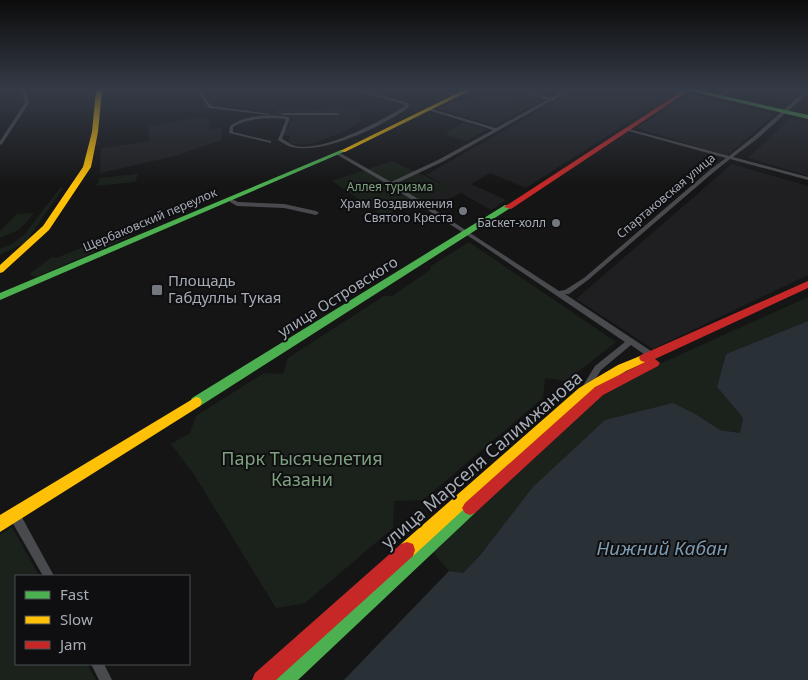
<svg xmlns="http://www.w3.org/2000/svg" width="808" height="680" font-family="'Noto Sans',sans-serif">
<rect width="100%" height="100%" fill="#151515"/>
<g fill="#1f1f21">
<path d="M476,90H509L528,96L499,110L474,102L482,96L472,92Z"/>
<path d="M574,90L677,91L526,188L490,173L471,184L506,200L491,210L461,193L434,206L422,198L448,187L426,175Z"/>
<path d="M759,90H803L791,101L766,95Z"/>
<path d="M690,94L775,114L727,156L636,128Z"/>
<path d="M457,99L470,103L467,105L480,109L465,117L437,108Z"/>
<path d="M328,107L362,111L359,122L343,132L311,144H293L288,142L290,136L283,135L292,118L272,115L276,109L323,110Z"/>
<path d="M201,117L208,118L210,130L222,128V140L175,156L100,173L101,148L150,141L148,126Z"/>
<path d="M789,119L808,121V176L748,158Z"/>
<path d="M732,164L808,186V275L653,349L576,299Z"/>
</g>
<g fill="#1b221c">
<path d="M522,98L539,103L494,126L465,117L480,109L466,105L474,102L499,110Z"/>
<path d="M463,122L486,129V130L466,141L445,134Z"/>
<path d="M392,161L449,187L383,216L332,181Z"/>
<path d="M138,174L135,182L96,186L100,178Z"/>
<path d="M64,187L25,243L0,255V249L12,244L25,234L60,188Z"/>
<path d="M34,213L19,230L0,238V231L17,214Z"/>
<path d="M125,230L131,236L36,277L29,274L52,257L56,258Z"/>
<path d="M469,242L616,342L566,381L545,378L543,398L423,500L394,501L393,528L305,603L276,608L195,476L171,444L190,433L196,416L264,373L283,374L288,358L384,296H392L430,270L431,266Z"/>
<path d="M808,297V321L726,354L717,387L743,418L740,433L720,430L697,415L605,420L463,573L449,571L432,551L565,425L606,393L644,371Z"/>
<path d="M12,527L39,576H16V664H87L96,680H0V535Z"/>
</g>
<path fill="#293137" d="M808,321V680H344L449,571L463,573L482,553L533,487L605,420L673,403L697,415L720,430L740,433L743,418L717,387L726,354Z"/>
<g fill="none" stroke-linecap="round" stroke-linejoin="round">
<g fill="#494a4e" fill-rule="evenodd">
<path d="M21,90H25L29,103L2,144L0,145V141L25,103Z"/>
<path d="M197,90H200L211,106L271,114L269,115L209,108Z"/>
<path d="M354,90H361L405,102L409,104L408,108C383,126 323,155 292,147C287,146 283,143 278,140L286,119C269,117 247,118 233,127V132L271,141V143L229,133L230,126C245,115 269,114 288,117L290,118L282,139C285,140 289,143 292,145C321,155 379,121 404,107L405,105L403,104Z"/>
<path d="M440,90H445L457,96L454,97Z"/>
<path d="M516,90H523L550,98L565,90H569L553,101H551L442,162L395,184L559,291L565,290L584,278L711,169L726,158L625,130V128L729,156L753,137L806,90H808V93L757,139L733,157L808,177V180L730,159L715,171L588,280L569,294H565L654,353L655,355L654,357H648L631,345L601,370L588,391L585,392L582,391L581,389L595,366L625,342L479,243L389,185L336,154L340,153L391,182L438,160L493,130L428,110V108L496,128L547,100Z"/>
<path d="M726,90H730L720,99H718V97Z"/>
<path d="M283,113H338L340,114L338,115H282L281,114Z"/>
<path d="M232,199L238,202L284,204L316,211L319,213L316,215L284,208L237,206L230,202V200Z"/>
<path d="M15,511L19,512L54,576H43L11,520L10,516L11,512Z"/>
<path d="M91,664H104L112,680H99Z"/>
</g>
<g fill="#4caf50" fill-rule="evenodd">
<path d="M686,90H697L808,115V119Z"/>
<path d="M341,150L346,151L0,300V293Z"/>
<path d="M505,205L512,207L200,406L196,407L192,406L190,402L192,398Z"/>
<path d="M470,501L475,503L478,508L475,513L298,680H274L277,673L465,503Z"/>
</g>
<g fill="#ffc107" fill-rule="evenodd">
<path d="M96,90H102L98,132L91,167L49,230L3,272L0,273V265L43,226L83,167L92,132Z"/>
<path d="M464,90H471L345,152L340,151Z"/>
<path d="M645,354L649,355L651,358L649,361L626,371L587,396L413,556L407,558L401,556L399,550L401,544L579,388L618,365Z"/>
<path d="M196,397L200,398L202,402L200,406L0,532V515Z"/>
</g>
<g fill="#c62828" fill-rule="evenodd">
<path d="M684,90H690L511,209L504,207Z"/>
<path d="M808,281V288L655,359L660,363L658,366L603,395L475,513L470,515L465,513L462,508L465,503L595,387L645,362L641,361L639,358L641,355Z"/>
<path d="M407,542L413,544L415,550L413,556L276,680H252L255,673L401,544Z"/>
</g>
</g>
<linearGradient id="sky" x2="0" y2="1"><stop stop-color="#0c0c0c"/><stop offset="0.48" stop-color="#353b46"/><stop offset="1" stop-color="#353b46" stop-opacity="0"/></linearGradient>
<rect width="808" height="186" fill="url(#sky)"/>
<g fill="#73777e" stroke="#0f0f11" stroke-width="2">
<circle cx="463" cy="211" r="5"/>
<circle cx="556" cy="223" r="5"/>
<rect x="151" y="284" width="12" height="12" rx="2.5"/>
</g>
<g text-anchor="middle" stroke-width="4" stroke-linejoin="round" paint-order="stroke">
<g font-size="12" fill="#7da17e" stroke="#0f0f11">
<text x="390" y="191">Аллея туризма</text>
</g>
<g font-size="12" fill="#a6acb6" stroke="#0f0f11">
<text transform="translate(666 196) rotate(-40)" y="4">Спартаковская улица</text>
<text transform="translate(150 220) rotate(-23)" y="4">Щербаковский переулок</text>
</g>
<g font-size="12" fill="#a6acb6" stroke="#0f0f11" text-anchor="end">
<text x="453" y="208">Храм Воздвижения<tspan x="453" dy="14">Святого Креста</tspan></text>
<text x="546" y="227">Баскет-холл</text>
</g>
<g font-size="15" fill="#a6acb6" stroke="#0f0f11" text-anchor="start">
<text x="168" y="286">Площадь<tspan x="168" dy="17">Габдуллы Тукая</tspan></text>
</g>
<g font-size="15" fill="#a6acb6" stroke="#0f0f11">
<text transform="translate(338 297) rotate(-32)" y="5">улица Островского</text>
</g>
<g font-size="18" fill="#7da17e" stroke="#0f0f11">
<text x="302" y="465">Парк Тысячелетия<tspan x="302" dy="21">Казани</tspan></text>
</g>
<g font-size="18" fill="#a6acb6" stroke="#0f0f11">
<text transform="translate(482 460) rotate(-41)" y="6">улица Марселя Салимжанова</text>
</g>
<g font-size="19" font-style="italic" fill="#7d9bb1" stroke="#0f0f11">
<text x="662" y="555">Нижний Кабан</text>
</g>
</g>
<rect x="15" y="575" width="175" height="90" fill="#0f0f11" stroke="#4b4e53"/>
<rect x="25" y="591" width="25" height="8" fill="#4caf50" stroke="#4b4e53"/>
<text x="60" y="600" font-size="15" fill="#a6acb6">Fast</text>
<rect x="25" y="616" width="25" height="8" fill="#ffc107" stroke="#4b4e53"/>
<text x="60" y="625" font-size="15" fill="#a6acb6">Slow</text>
<rect x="25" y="641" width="25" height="8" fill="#c62828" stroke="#4b4e53"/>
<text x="60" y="650" font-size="15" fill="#a6acb6">Jam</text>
</svg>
